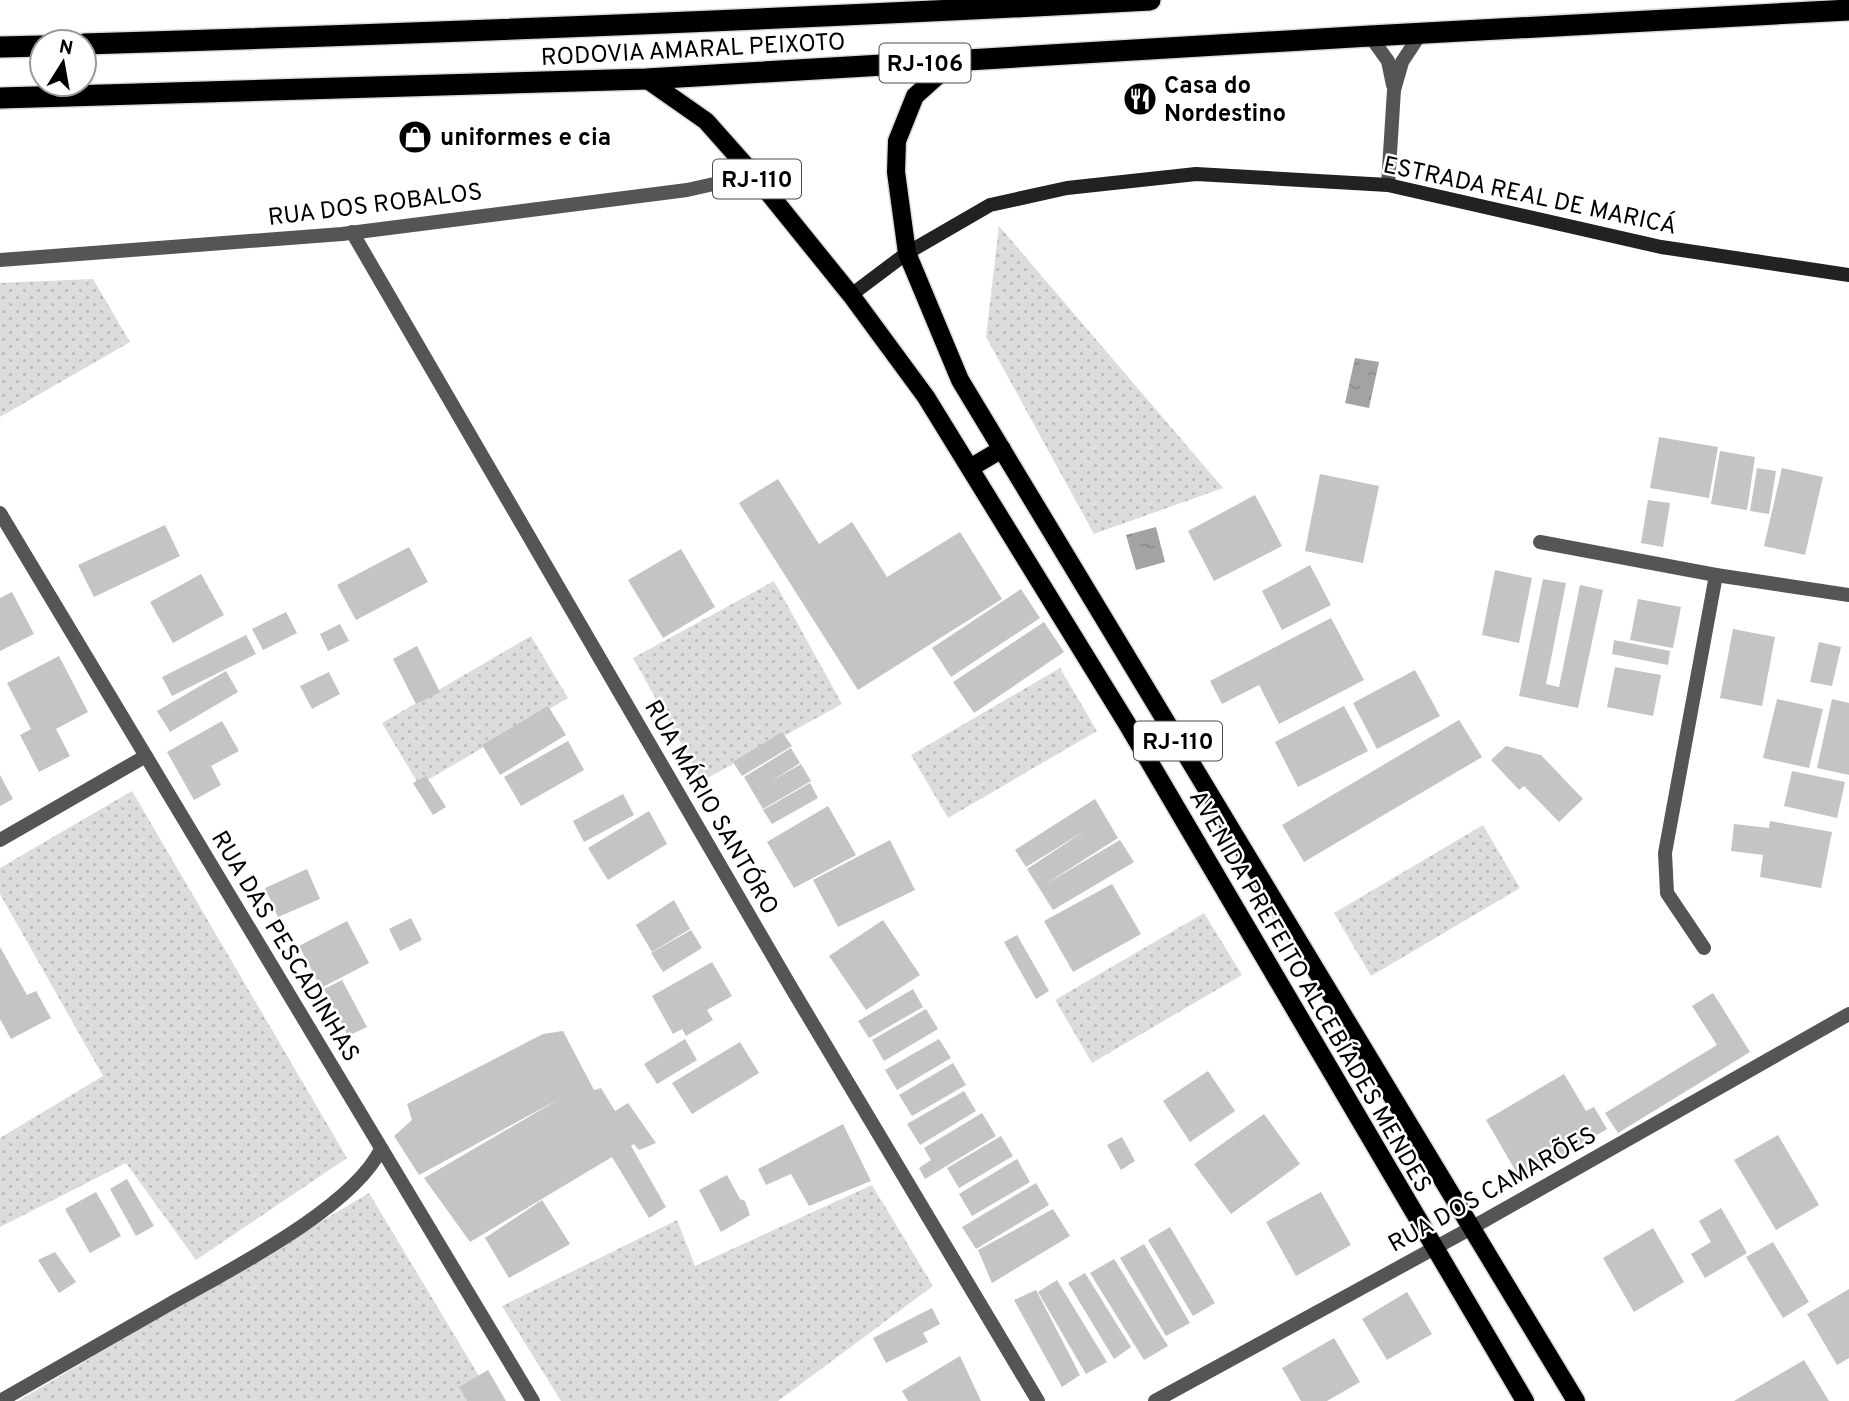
<svg xmlns="http://www.w3.org/2000/svg" width="1849" height="1401" font-family="Overpass,sans-serif">
<defs>
<pattern id="grass-dots" width="8" height="8" patternUnits="userSpaceOnUse" patternTransform="scale(1.75)"><rect width="8" height="8" fill="#dcdcdc"/><path d="M2 2h.1M6 6h.1" fill="none" stroke="#bbb" stroke-width="1.8" stroke-linecap="round"/></pattern>
<pattern id="water-ripples" width="26" height="14" patternUnits="userSpaceOnUse" patternTransform="scale(1.75)"><rect width="26" height="14" fill="#a3a3a3"/><path d="M2 4q2-2 4 0t4 0M15 11q2-2 4 0t4 0" fill="none" stroke="#8b8b8b"/></pattern>
</defs>
<rect width="100%" height="100%" fill="#fff"/>
<g fill="url(#grass-dots)">
<path d="M999,226L1223,488L1094,534L986,337Z"/>
<path d="M93,279L130,342L0,417V283Z"/>
<path d="M774,581L842,704L702,781L633,658Z"/>
<path d="M531,636L568,698L419,785L382,723Z"/>
<path d="M1060,668L1097,731L948,818L911,755Z"/>
<path d="M132,791L347,1158L196,1260L126,1163L0,1227V1138L103,1076L0,894V868Z"/>
<path d="M1483,825L1520,888L1371,976L1334,913Z"/>
<path d="M1204,913L1242,975L1092,1063L1055,1000Z"/>
<path d="M872,1185L933,1286L778,1401H561L502,1306L677,1220L695,1266Z"/>
<path d="M369,1193L494,1401H18Z"/>
</g>
<g fill="url(#water-ripples)">
<path d="M1355,358L1379,362L1369,408L1345,403Z"/>
<path d="M1156,527L1165,562L1136,570L1126,535Z"/>
</g>
<g fill="#c4c4c4">
<path d="M1659,437L1718,447L1709,498L1650,488Z"/>
<path d="M1720,451L1755,457L1747,510L1711,504Z"/>
<path d="M1757,468L1776,471L1769,514L1750,511Z"/>
<path d="M1782,468L1823,477L1805,555L1764,546Z"/>
<path d="M1320,474L1379,486L1363,563L1305,551Z"/>
<path d="M778,479L819,544L852,522L887,577L960,532L1002,599L858,690L739,503Z"/>
<path d="M1255,495L1282,546L1214,581L1188,531Z"/>
<path d="M1648,500L1670,503L1663,547L1641,543Z"/>
<path d="M165,525L180,556L94,597L78,565Z"/>
<path d="M409,547L428,582L356,620L337,585Z"/>
<path d="M681,549L715,607L663,638L628,580Z"/>
<path d="M1310,565L1331,605L1282,630L1262,591Z"/>
<path d="M1495,570L1532,578L1519,643L1482,635Z"/>
<path d="M201,574L224,615L173,643L150,602Z"/>
<path d="M1543,579L1566,583L1546,684L1559,687L1580,585L1603,590L1578,708L1519,696Z"/>
<path d="M1021,589L1040,618L951,677L932,648Z"/>
<path d="M12,592L34,634L0,651V598Z"/>
<path d="M1638,599L1681,607L1673,648L1630,640Z"/>
<path d="M286,612L297,633L263,650L252,629Z"/>
<path d="M1331,618L1364,680L1279,724L1259,685L1222,704L1210,681Z"/>
<path d="M1044,622L1064,652L974,713L953,682Z"/>
<path d="M340,624L349,641L328,651L320,634Z"/>
<path d="M1733,629L1775,637L1762,706L1720,698Z"/>
<path d="M246,635L256,654L172,696L162,677Z"/>
<path d="M1614,640L1670,651L1668,665L1612,654Z"/>
<path d="M1819,642L1841,647L1832,686L1810,682Z"/>
<path d="M417,646L440,692L416,704L393,659Z"/>
<path d="M59,656L88,712L56,729L70,756L39,772L20,735L31,729L7,683Z"/>
<path d="M1615,667L1661,675L1653,716L1607,707Z"/>
<path d="M1415,670L1440,716L1377,749L1353,703Z"/>
<path d="M226,671L238,692L170,732L157,711Z"/>
<path d="M329,672L340,694L312,709L300,686Z"/>
<path d="M1777,699L1823,709L1809,768L1763,758Z"/>
<path d="M1832,699L1849,703V775L1817,768Z"/>
<path d="M548,706L566,735L500,775L482,745Z"/>
<path d="M1344,706L1368,751L1298,787L1275,742Z"/>
<path d="M1459,720L1482,757L1304,862L1282,825Z"/>
<path d="M222,721L239,751L211,766L221,785L194,800L167,752Z"/>
<path d="M782,732L792,746L742,776L733,762Z"/>
<path d="M568,741L584,770L521,806L504,777Z"/>
<path d="M1506,746L1541,755L1583,799L1559,822L1524,786L1519,790L1491,760Z"/>
<path d="M791,748L800,763L770,782L801,764L811,781L763,809L744,777Z"/>
<path d="M1792,771L1845,782L1837,818L1784,806Z"/>
<path d="M0,775L13,799L0,806Z"/>
<path d="M426,776L446,807L433,815L413,783Z"/>
<path d="M810,783L818,798L772,824L763,810Z"/>
<path d="M623,794L634,815L584,842L573,821Z"/>
<path d="M1095,799L1118,838L1044,885L1120,840L1134,862L1053,910L1027,869L1086,830L1026,867L1015,850Z"/>
<path d="M828,806L856,855L794,888L767,842Z"/>
<path d="M649,811L667,844L608,880L588,848Z"/>
<path d="M1770,821L1832,832L1821,888L1760,877L1763,855L1731,851L1734,824L1769,828Z"/>
<path d="M890,840L915,890L838,927L813,880Z"/>
<path d="M307,869L320,899L278,917L265,888Z"/>
<path d="M1112,884L1141,934L1073,972L1044,921Z"/>
<path d="M674,900L690,929L652,952L636,925Z"/>
<path d="M411,918L422,940L400,951L389,929Z"/>
<path d="M883,920L920,975L866,1010L829,956Z"/>
<path d="M347,921L369,963L321,988L299,946Z"/>
<path d="M691,930L702,948L663,972L651,953Z"/>
<path d="M1017,935L1049,991L1036,999L1004,942Z"/>
<path d="M0,947L27,995L36,991L51,1018L11,1039L0,1019Z"/>
<path d="M712,962L732,996L707,1010L713,1020L686,1036L682,1029L673,1034L652,996Z"/>
<path d="M342,980L367,1027L348,1036L324,989Z"/>
<path d="M913,989L923,1007L869,1038L858,1021Z"/>
<path d="M1713,993L1750,1052L1618,1133L1605,1113L1717,1045L1692,1006Z"/>
<path d="M926,1009L938,1029L884,1061L872,1040Z"/>
<path d="M563,1031L594,1090L601,1088L615,1111L628,1103L656,1143L639,1150L634,1144L631,1146L666,1207L649,1218L612,1157L470,1242L424,1178L561,1098L419,1175L394,1136L412,1120L407,1104L543,1034Z"/>
<path d="M685,1039L697,1060L657,1084L644,1064Z"/>
<path d="M939,1039L951,1058L897,1090L885,1070Z"/>
<path d="M740,1042L759,1073L692,1114L672,1083Z"/>
<path d="M953,1063L966,1085L912,1116L899,1095Z"/>
<path d="M1208,1071L1235,1111L1190,1142L1163,1101Z"/>
<path d="M1564,1074L1586,1111L1594,1107L1607,1129L1521,1180L1486,1120Z"/>
<path d="M964,1091L976,1111L920,1145L907,1124Z"/>
<path d="M982,1113L996,1136L925,1179L919,1168L931,1160L924,1148Z"/>
<path d="M1264,1114L1300,1164L1231,1214L1194,1164Z"/>
<path d="M843,1124L871,1181L809,1206L791,1174L766,1185L758,1169Z"/>
<path d="M1778,1135L1819,1205L1776,1230L1734,1160Z"/>
<path d="M1001,1136L1013,1156L959,1188L947,1168Z"/>
<path d="M1122,1137L1135,1161L1121,1170L1107,1145Z"/>
<path d="M1017,1159L1030,1182L972,1216L959,1194Z"/>
<path d="M727,1175L740,1199L745,1201L750,1215L721,1232L699,1190Z"/>
<path d="M127,1179L154,1226L136,1236L110,1189Z"/>
<path d="M1036,1183L1049,1205L976,1249L962,1227Z"/>
<path d="M96,1192L121,1236L90,1253L65,1209Z"/>
<path d="M1321,1192L1351,1245L1296,1276L1266,1222Z"/>
<path d="M542,1200L570,1244L509,1278L485,1238Z"/>
<path d="M1721,1208L1747,1253L1705,1278L1691,1254L1711,1242L1699,1221Z"/>
<path d="M1053,1209L1070,1236L992,1283L978,1250Z"/>
<path d="M1170,1227L1215,1303L1193,1316L1148,1240Z"/>
<path d="M1653,1228L1684,1282L1634,1312L1603,1258Z"/>
<path d="M1773,1242L1809,1302L1783,1318L1746,1257Z"/>
<path d="M1144,1244L1190,1323L1166,1336L1120,1258Z"/>
<path d="M55,1252L76,1282L59,1293L38,1260Z"/>
<path d="M1114,1259L1168,1346L1144,1360L1090,1273Z"/>
<path d="M1085,1273L1131,1347L1114,1359L1068,1283Z"/>
<path d="M1057,1280L1107,1362L1086,1374L1038,1292Z"/>
<path d="M1849,1289V1358L1837,1365L1807,1314Z"/>
<path d="M1036,1290L1080,1375L1062,1387L1014,1300Z"/>
<path d="M1407,1292L1432,1334L1387,1360L1362,1319Z"/>
<path d="M932,1308L940,1324L923,1333L928,1342L886,1363L873,1338Z"/>
<path d="M1334,1338L1360,1382L1327,1401H1301L1282,1368Z"/>
<path d="M960,1356L981,1401H908L902,1391Z"/>
<path d="M1804,1360L1829,1401H1734Z"/>
<path d="M488,1370L506,1401H467L459,1387Z"/>
</g>
<g fill="none" stroke-linecap="round" stroke-linejoin="round">
<defs>
<g id="primary">
<path d="M953,62L915,96L897,141L896,172L907,253L960,380L1576,1401"/>
<path d="M646,79L706,121L754,175L851,295L926,397L1126,722L1525,1401"/>
<path d="M970,468L1002,449"/>
</g>
<g id="highway">
<path d="M84,44C439,33 795,19 1150,0"/>
<path d="M0,47L42,46"/>
<path d="M0,98L646,79L1370,36L1849,10"/>
</g>
</defs>
<use href="#primary" stroke="#dbdbdb" stroke-width="21"/>
<use href="#highway" stroke="#dbdbdb" stroke-width="24"/>
<g stroke="#555" stroke-width="14">
<path d="M1370,36L1388,61L1393,85"/>
<path d="M1388,185L1394,90L1402,62L1421,33"/>
<path d="M352,232L792,989L1038,1401"/>
<path d="M0,260L342,234L687,190L754,175"/>
<path d="M0,513L533,1401"/>
<path d="M1540,542L1716,575L1849,595"/>
<path d="M0,840L146,756"/>
<path d="M1704,948L1667,893L1665,853L1716,575"/>
<path d="M0,1401C56,1369 112,1337 168,1305C226,1272 352,1209 381,1149"/>
<path d="M1155,1401L1473,1227L1849,1014"/>
</g>
<path stroke="#222" stroke-width="14" d="M851,295L907,253L990,205L1067,188L1196,174L1388,185L1661,247L1849,275"/>
<use href="#primary" stroke="#000" stroke-width="18"/>
<use href="#highway" stroke="#000" stroke-width="21"/>
</g>
<defs>
<symbol id="restaurant-disc" viewBox="-11 -11 22 22"><circle r="9.5" fill="#000" stroke="#fff"/><path d="M-5-6h1v4h1v-4h1v4h1v-4h1v5L-1.5 .5V6h-2V.5L-5-1ZM5-6V6H3V1.5H1.5Q1.5-4 5-6Z" fill="#fff"/></symbol>
<symbol id="shop-disc" viewBox="-11 -11 22 22"><circle r="9.5" fill="#000" stroke="#fff"/><path d="M-5-2.5h2.3a2.7 3.5 0 0 1 5.4 0H5L5.5 6h-11ZM-1.5-2.5h3a1.5 2.3 0 0 0-3 0Z" fill="#fff"/></symbol>
</defs>
<g fill-rule="evenodd">
<use href="#restaurant-disc" x="1121" y="80" width="38" height="38"/>
<use href="#shop-disc" x="396" y="118" width="38" height="38"/>
</g>
<g text-anchor="middle" stroke-width="5" stroke-linejoin="round" paint-order="stroke">
<g fill="#fff" stroke="#4c4c4c" stroke-width="2">
<rect x="879.5" y="43.5" width="91" height="39" rx="5"/>
<rect x="713" y="159.5" width="88" height="39" rx="5"/>
<rect x="1134" y="721.5" width="88" height="39" rx="5"/>
</g>
<g font-size="23" font-weight="bold" fill="#000">
<text x="925" y="71">RJ-106</text>
<text x="757" y="187">RJ-110</text>
<text x="1178" y="749">RJ-110</text>
</g>
<g font-size="24" fill="#000" stroke="#fff">
<text transform="translate(693 49) rotate(-3)" y="8">RODOVIA AMARAL PEIXOTO</text>
<text transform="translate(1530 195) rotate(12)" y="8">ESTRADA REAL DE MARICÁ</text>
<text transform="translate(375 204) rotate(-7)" y="8">RUA DOS ROBALOS</text>
<text transform="translate(712 807) rotate(60)" y="8">RUA MÁRIO SANTÓRO</text>
<text transform="translate(286 946) rotate(59)" y="8">RUA DAS PESCADINHAS</text>
<text transform="translate(1311 991) rotate(60)" y="8">AVENIDA PREFEITO ALCEBÍADES MENDES</text>
<text transform="translate(1492 1189) rotate(-29)" y="8">RUA DOS CAMARÕES</text>
</g>
<g font-size="24" font-weight="bold" fill="#000" stroke="#fff" text-anchor="start">
<text x="1164" y="93">Casa do<tspan x="1164" dy="28">Nordestino</tspan></text>
<text x="440" y="145">uniformes e cia</text>
</g>
</g>
<g transform="translate(63 63) rotate(11)"><circle r="33" fill="#ffffff" stroke="#999999" stroke-width="2"/>
<path d="M0-5L12 26L0 18L-12 26Z" fill="#000000"/>
<text y="-10" font-size="19" font-weight="bold" text-anchor="middle" fill="#000000">N</text>
</g>
</svg>
